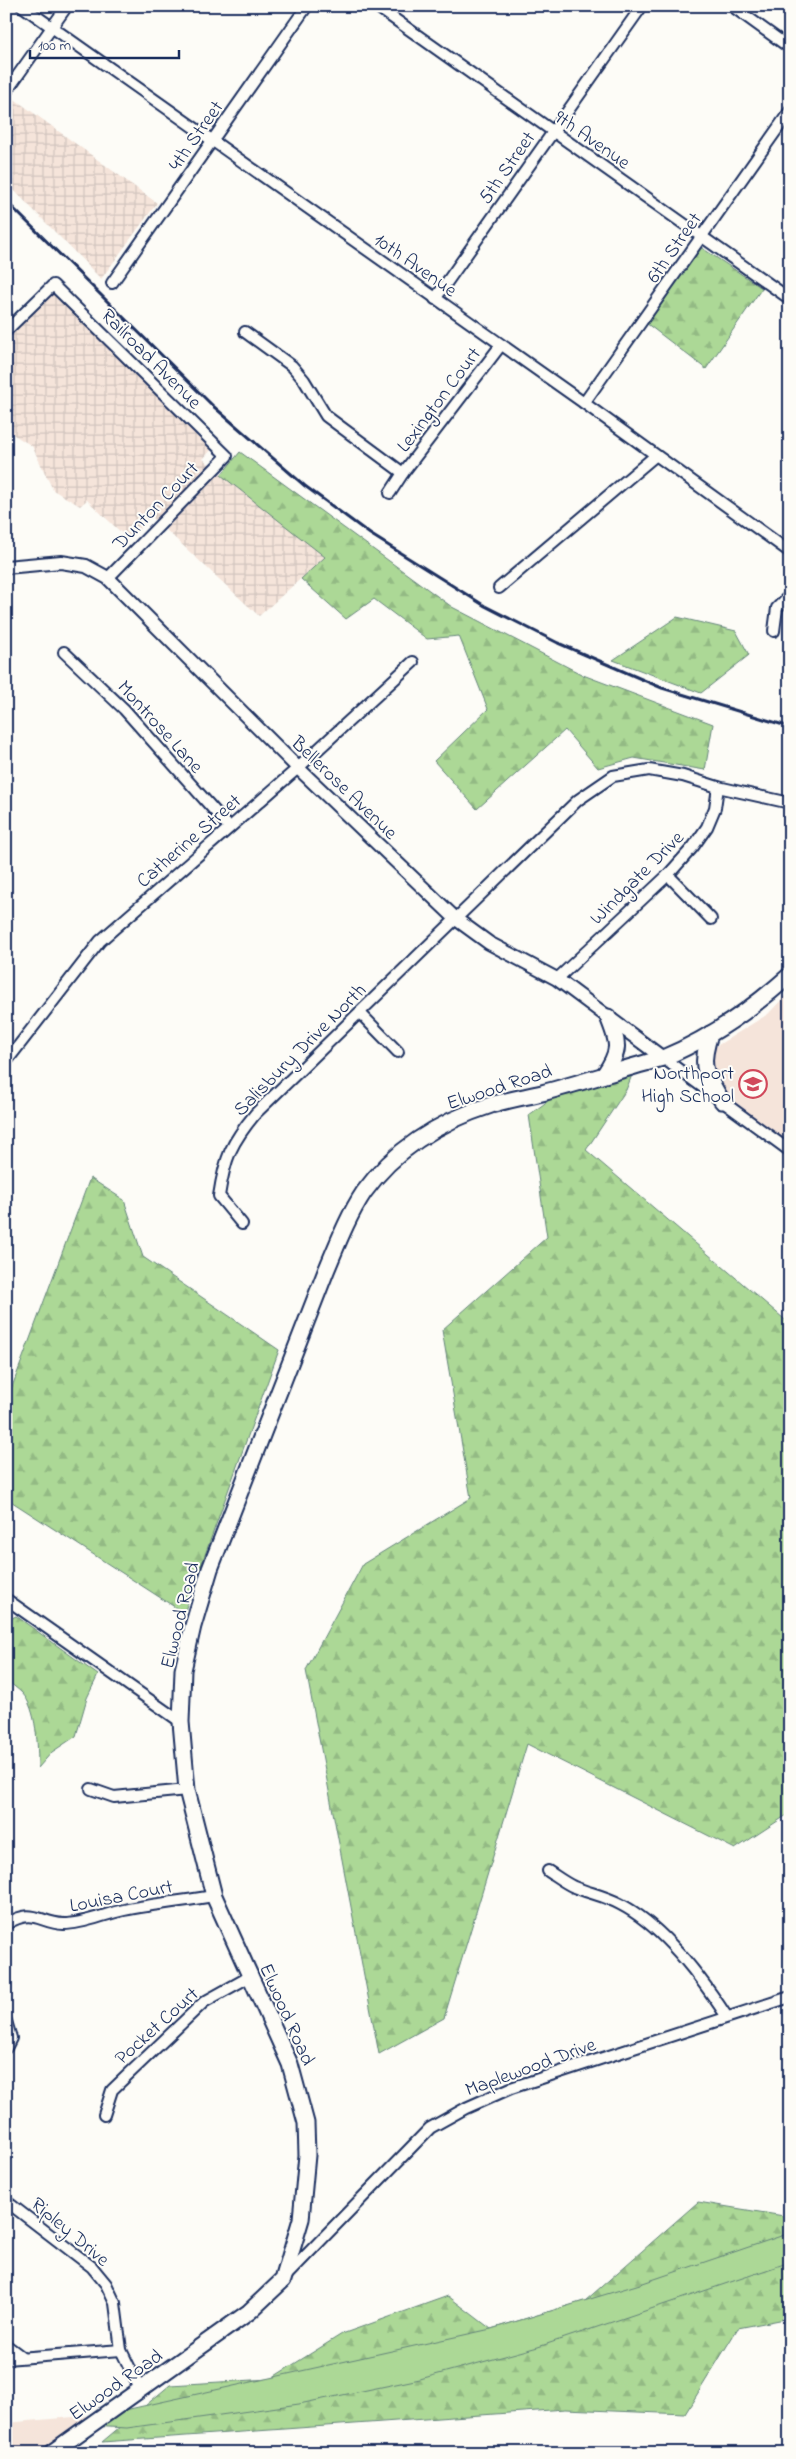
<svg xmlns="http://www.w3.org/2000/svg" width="796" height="2459" font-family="'Indie Flower',sans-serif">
<defs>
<pattern id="industrial-grid" width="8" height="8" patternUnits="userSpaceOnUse" patternTransform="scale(1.25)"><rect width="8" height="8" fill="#f5e4da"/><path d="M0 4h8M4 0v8" fill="none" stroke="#d1c4be"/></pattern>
<pattern id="forest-firs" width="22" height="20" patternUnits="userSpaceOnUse" patternTransform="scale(1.25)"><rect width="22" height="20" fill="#acd896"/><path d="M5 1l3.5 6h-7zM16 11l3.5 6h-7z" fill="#93ba84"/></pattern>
</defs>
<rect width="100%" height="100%" fill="#fdfcf7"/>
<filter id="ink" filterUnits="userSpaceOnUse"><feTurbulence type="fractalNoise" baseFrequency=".02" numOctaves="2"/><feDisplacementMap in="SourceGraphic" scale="10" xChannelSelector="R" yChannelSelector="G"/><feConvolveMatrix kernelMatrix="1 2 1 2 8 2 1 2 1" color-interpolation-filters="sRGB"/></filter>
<g filter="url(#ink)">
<g fill="#f5e4da">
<path d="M790,991V1149L725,1099L708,1070L707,1052L768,1014Z"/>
<path d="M107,2414L49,2453H6V2423Z"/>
</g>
<g fill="url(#industrial-grid)">
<path d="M9,95L157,203L101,279L6,182V98Z"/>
<path d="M54,291L212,449L203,459L325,557L259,616L151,516L129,540L87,500L80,506L53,490L32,446L6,430V337Z"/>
</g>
<g fill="url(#forest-firs)" stroke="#64847a">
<path d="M699,246L762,288L706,369L646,323Z"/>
<path d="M240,452L452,607L583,675L713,724L705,770L634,758L598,768L565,730L477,809L434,761L488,709L459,636L427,639L374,599L346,619L301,579L325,557L221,475Z"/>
<path d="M677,617L736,631L749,655L701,693L613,660Z"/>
<path d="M640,1055L626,1090L586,1150L790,1324V1813L735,1849L527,1744L444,2018L379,2054L306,1670L363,1564L471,1498L442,1330L547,1237L529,1115L583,1075L621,1071Z"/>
<path d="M90,1178L124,1200L143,1257L279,1350L184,1613L6,1498V1403Z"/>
<path d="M16,1616L98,1675L87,1698L76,1736L52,1752L38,1768C38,1748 37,1708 22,1693C17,1688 11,1684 6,1680V1621Z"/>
<path d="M698,2202L790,2217V2318L738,2328L685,2414L565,2409L102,2442L170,2385L270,2379L342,2334L448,2296L491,2329L585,2301Z"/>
</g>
<path fill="#acd896" stroke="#64847a" d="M790,2233V2262L538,2347L420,2379L299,2404L127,2428L90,2426L107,2414L491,2329L640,2284Z"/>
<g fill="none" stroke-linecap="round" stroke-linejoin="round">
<defs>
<g id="minor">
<path d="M22,6L584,403L790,552"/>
<path d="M376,6L790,299"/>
<path d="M732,6L790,48"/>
<path d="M6,92L67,6"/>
<path d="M112,283L307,6"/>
<path d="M435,299L642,6"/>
<path d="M6,331L53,285L227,456L108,578"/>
<path d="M245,332L292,366L304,380L326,416L403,473"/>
<path d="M584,403L790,111"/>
<path d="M390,493L403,473L501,345"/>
<path d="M499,588L655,456"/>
<path d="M774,631L777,608L790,595"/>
<path d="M64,652L124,709L229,827"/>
<path d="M668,875L711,919"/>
<path d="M557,979L668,875L693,847L707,827L715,808L718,787"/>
<path d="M360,1013L398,1052"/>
<path d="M663,1058L790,1151"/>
<path d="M6,1062L100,941L298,768L413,662"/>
<path d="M242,1224L219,1196C225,1157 231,1143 256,1113L578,800L613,776L649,770L683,776L718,787L790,803"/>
<path d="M6,1599L181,1722"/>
<path d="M91,1789L114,1797L187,1790"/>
<path d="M548,1871C556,1876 565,1883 574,1887C589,1893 605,1896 620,1904C663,1926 701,1977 727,2017"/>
<path d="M6,1924C35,1907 38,1923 64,1924C84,1924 104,1914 124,1910C153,1904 184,1901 214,1896"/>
<path d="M6,2021L11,2038L6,2048"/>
<path d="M104,2115L112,2090L204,2002L249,1977"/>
<path d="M6,2201L92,2267L106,2284L115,2303L121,2350L140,2389"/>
<path d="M285,2277L430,2128L466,2108L511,2088L790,1997"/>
<path d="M6,2345L22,2357"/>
<path d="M6,2359L121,2350"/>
</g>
<path id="tertiary" d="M6,567L61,562L86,566L108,578L298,768L456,919L489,943L557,979L663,1058"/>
<g id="secondary">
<path d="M710,1034C699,1068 705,1072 722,1101"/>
<path d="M604,1075C621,1050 619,1044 608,1017"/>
<path d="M51,2453L249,2312L283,2280L301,2219L307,2155L306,2123L290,2064L214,1896L187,1790L181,1722L183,1670L193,1626L210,1569L326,1271C337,1245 348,1216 364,1192C395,1149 441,1121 491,1105C507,1100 525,1097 542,1093C583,1082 623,1069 663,1058C711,1038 752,1009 790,975"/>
</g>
</defs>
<use href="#minor" stroke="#1b2f5e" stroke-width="14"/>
<use href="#tertiary" stroke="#1b2f5e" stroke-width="16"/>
<use href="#secondary" stroke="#1b2f5e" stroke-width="19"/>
<use href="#minor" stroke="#fdfcf7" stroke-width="10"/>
<use href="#tertiary" stroke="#fdfcf7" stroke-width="12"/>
<use href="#secondary" stroke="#fdfcf7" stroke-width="15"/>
<path stroke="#1b2f5e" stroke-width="3" d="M6,201L213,406L305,486L370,534L485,606L558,643L662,688L790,727"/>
</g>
</g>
<defs>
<symbol id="school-ring" viewBox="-11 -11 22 22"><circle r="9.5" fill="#fdfcf7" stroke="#d1495b" stroke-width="1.5"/><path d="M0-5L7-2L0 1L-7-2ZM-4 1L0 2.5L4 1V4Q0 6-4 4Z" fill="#d1495b"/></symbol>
</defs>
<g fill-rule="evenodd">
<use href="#school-ring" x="737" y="1068" width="32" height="32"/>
</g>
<g text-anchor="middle" stroke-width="4" stroke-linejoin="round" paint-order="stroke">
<g font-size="20" fill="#1b2f5e" stroke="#fdfcf7">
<text transform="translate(195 135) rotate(-55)" y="7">4th Street</text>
<text transform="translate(593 139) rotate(35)" y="7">9th Avenue</text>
<text transform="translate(506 167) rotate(-55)" y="7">5th Street</text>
<text transform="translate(673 247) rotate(-55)" y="7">6th Street</text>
<text transform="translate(416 264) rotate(35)" y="7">10th Avenue</text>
<text transform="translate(152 358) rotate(45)" y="7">Railroad Avenue</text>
<text transform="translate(438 399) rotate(-53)" y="7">Lexington Court</text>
<text transform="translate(155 505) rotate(-46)" y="7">Dunton Court</text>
<text transform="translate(161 726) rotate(48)" y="7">Montrose Lane</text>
<text transform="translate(345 787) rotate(44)" y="7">Bellerose Avenue</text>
<text transform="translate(188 840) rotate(-41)" y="7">Catherine Street</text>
<text transform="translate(636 877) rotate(-45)" y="7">Windgate Drive</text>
<text transform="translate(299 1049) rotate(-45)" y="7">Salisbury Drive North</text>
<text transform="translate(499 1086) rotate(-18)" y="7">Elwood Road</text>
<text transform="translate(179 1615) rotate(-76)" y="7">Elwood Road</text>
<text transform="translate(121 1895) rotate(-11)" y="7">Louisa Court</text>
<text transform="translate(288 2014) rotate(66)" y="7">Elwood Road</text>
<text transform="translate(156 2025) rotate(-42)" y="7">Pocket Court</text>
<text transform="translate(530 2066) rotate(-20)" y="7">Maplewood Drive</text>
<text transform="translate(71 2231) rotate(40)" y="7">Ripley Drive</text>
<text transform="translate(115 2384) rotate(-35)" y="7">Elwood Road</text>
</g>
<g font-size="20" fill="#1b2f5e" stroke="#fdfcf7" text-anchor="end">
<text x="734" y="1079">Northport<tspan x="734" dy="23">High School</tspan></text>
</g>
</g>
<rect width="796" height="2459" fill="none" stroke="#fdfcf7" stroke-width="25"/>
<rect x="12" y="12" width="771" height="2434" fill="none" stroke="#1b2f5e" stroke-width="2" filter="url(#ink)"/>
<path d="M30 50v8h149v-8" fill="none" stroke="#1b2f5e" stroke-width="2.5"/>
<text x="38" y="50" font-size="15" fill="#1b2f5e" stroke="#fdfcf7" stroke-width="4" paint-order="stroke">100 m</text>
</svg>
